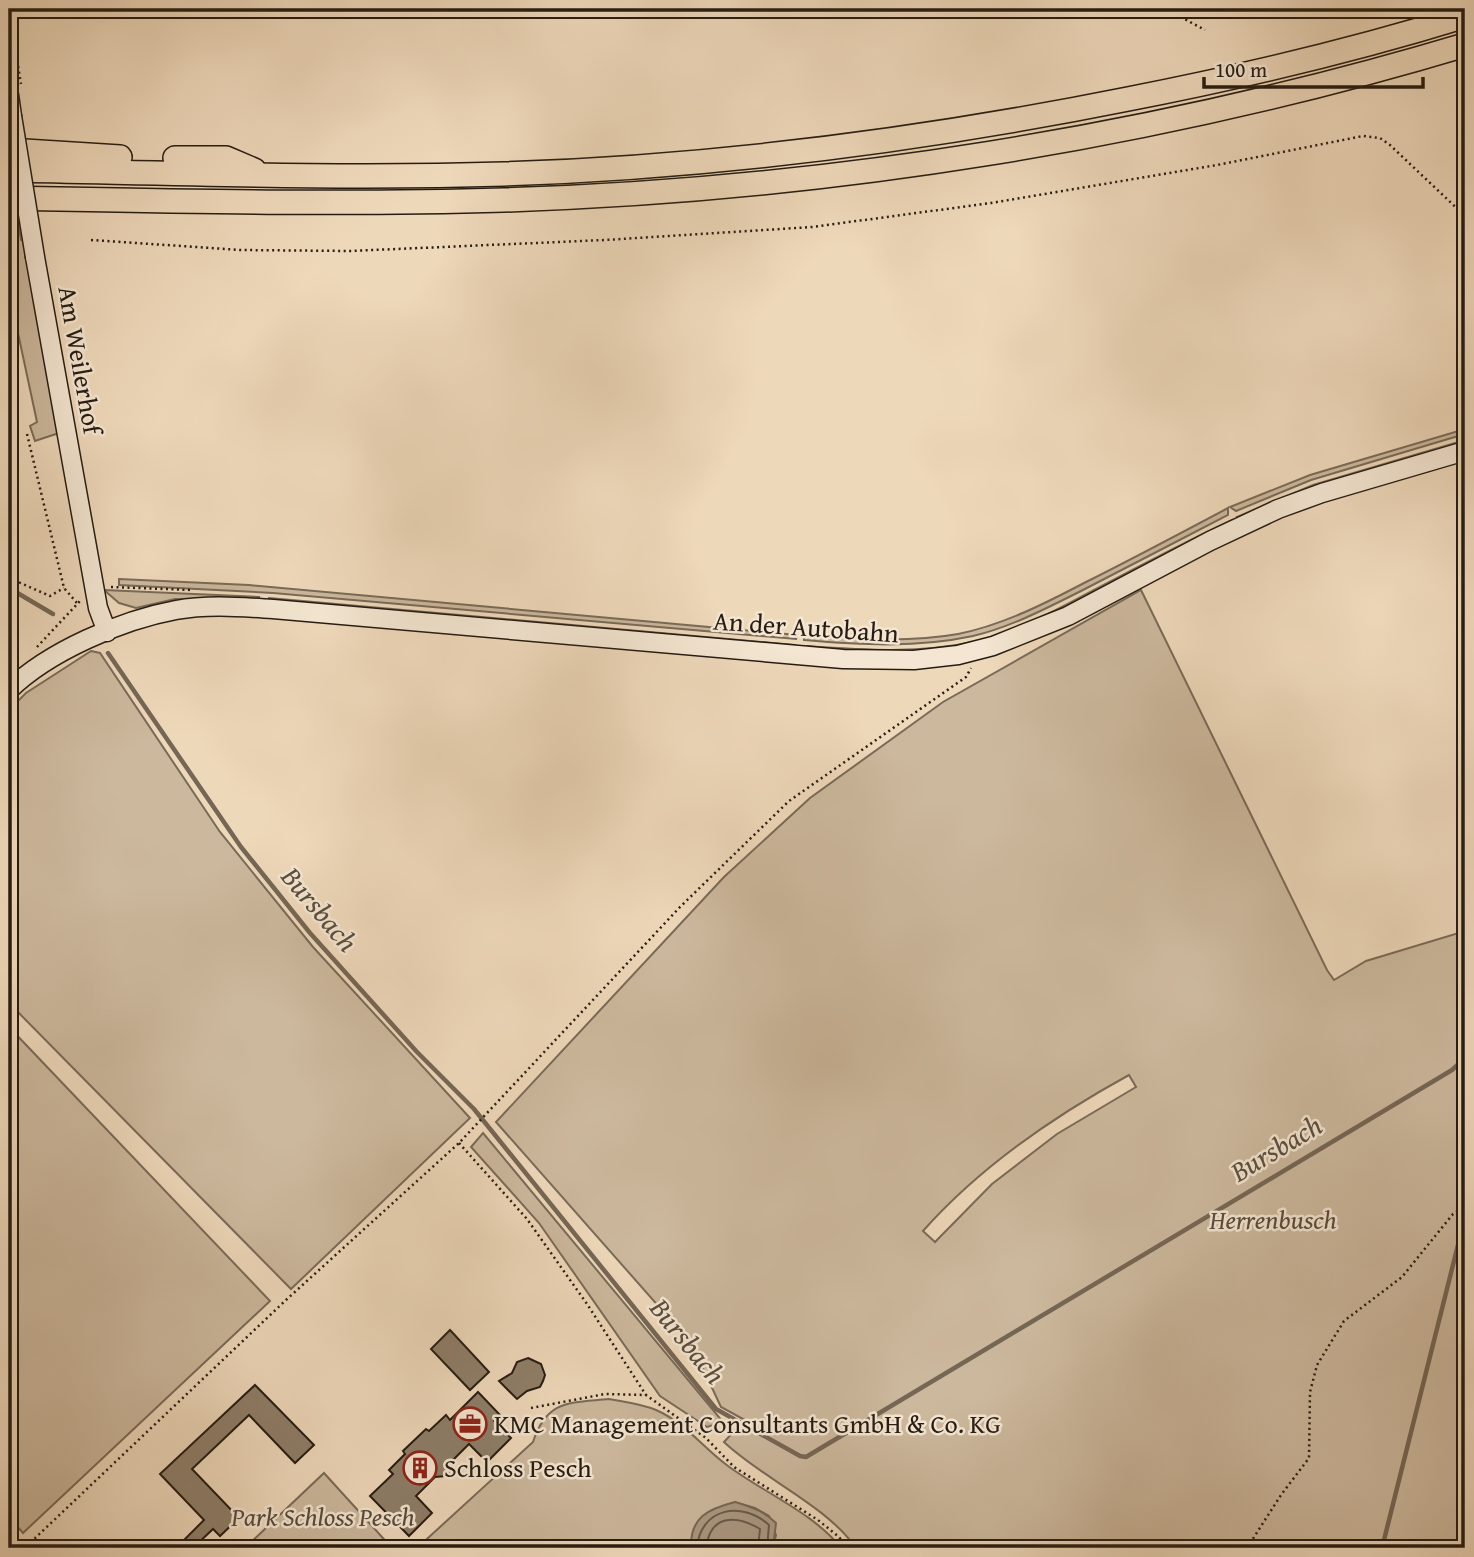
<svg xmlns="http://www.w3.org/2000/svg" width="1474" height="1557" font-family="'Gentium Book Plus',serif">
<rect width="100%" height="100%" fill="#eed8ba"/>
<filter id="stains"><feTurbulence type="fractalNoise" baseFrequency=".00286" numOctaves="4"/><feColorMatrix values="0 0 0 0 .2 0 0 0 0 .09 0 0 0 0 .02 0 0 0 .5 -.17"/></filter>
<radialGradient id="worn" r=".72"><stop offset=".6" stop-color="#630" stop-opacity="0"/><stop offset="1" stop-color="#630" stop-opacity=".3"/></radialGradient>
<g fill="#ccb89d" stroke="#796a58" stroke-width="2" fill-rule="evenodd">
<path d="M9,222H18L21,240L26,241L59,433L35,441L30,426L37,422L9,291Z"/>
<path d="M1465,429V434L1311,480L1236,511L1230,507L1310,475Z"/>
<path d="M1465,440V444L1239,520L1237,517L1313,485Z"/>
<path d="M1228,508V515C1179,540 1130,566 1081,591C1047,608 1011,627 973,636C917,648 861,645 804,640V635C854,639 908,643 958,634C1003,625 1046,603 1086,582C1134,558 1181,533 1228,508Z"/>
<path d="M1232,520L1233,523L1065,609L1025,627L957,648L892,654L806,649L807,646C863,650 921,654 977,641C1018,631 1057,610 1094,590C1140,566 1185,542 1232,520Z"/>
<path d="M119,579L249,585L797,635L796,639L273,593L119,585Z"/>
<path d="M104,590L259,597L258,601L175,599L136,608L119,603Z"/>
<path d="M1141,590L1327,970L1334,980L1366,961L1465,931V1548H856C826,1505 763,1479 724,1442L736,1429L763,1430L721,1407L691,1343L496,1122L724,877L810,798L943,702ZM1129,1075L1136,1087L1057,1134L992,1184L935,1242L923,1231C980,1167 1054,1116 1129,1075Z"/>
<path d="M269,598L795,645L797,646L269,601Z"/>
<path d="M91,651L100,653L220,832L313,947L470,1118L291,1289L9,1003V710L26,693Z"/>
<path d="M9,1027L270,1301L23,1533L9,1517Z"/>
<path d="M483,1133L723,1422L707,1427L660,1396L539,1223L471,1147Z"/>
<path d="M609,1399C625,1402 642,1404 656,1410C686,1423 703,1448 728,1466C763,1492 815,1514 841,1548H773L776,1535L769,1516L755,1508L735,1502L691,1542V1548H417L533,1442C547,1399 570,1403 609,1399Z"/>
<path d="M324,1473L392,1548H252L248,1545Z"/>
</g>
<path fill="#aa9881" stroke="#756655" stroke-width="2" d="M735,1502C751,1507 764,1511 776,1523L773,1548H691C690,1517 708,1509 735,1502Z"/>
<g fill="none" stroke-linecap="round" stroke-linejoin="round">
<g stroke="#685a4a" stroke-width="2">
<path d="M697,1548C700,1508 742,1500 769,1525L767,1548"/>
<path d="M706,1548C710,1515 735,1514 760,1529L758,1548"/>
</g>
<g stroke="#756655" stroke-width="4.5">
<path d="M9,588L53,614"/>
<path d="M108,653L241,847L310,933L417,1052L474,1109L716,1409L800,1456L806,1457L1452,1070L1465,1058"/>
<path d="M1382,1548L1465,1217"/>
</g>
</g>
<g fill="#8e7e69" stroke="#261c12" stroke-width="2">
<path d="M450,1330L489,1372L470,1390L431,1349Z"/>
<path d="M528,1358L541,1364L545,1375L543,1381L540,1387L527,1391L517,1399L499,1381L512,1373L517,1362Z"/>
<path d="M255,1385L314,1445L295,1463L249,1415L192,1469L239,1518L220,1536L213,1529L193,1548H176L204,1520L160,1474Z"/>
<path d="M478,1392L500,1415L494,1421L511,1438L487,1462L469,1444L449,1464V1472L446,1476L435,1477L416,1496L432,1513L409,1536L370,1496L393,1474L389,1470L405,1454L403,1451L426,1429L429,1431L446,1415L450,1420Z"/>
</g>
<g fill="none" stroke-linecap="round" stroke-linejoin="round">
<defs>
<g id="secondary">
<path d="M9,95L12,116"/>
<path d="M35,257L98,608L107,632"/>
<path d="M9,690C49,651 122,620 176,610C208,604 241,607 273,609L843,659L914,660L958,655L993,646L1068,616L1210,541L1278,509L1322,493L1465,451"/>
</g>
<g id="highway">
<path d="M9,150L120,157"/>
<path d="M175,158H226L254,170"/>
<path d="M9,170C174,173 339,179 504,174C714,167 923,140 1128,99C1241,77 1355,50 1465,16"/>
<path d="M9,198C174,201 339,205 504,200C825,190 1158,137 1465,45"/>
</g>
</defs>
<use href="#secondary" stroke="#261c12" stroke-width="21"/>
<use href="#highway" stroke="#261c12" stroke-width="26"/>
<g stroke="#261c12" stroke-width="2.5" stroke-dasharray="2 3.5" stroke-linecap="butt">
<path d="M1166,9L1205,30"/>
<path d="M9,12L21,84"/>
<path d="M91,240L241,250L350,251L605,240L812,227L991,203L1217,165L1363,136L1380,138L1390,145L1465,216"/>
<path d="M27,434L64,588L77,603"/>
<path d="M9,578L50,596L64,588"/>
<path d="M111,587L192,590"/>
<path d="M37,647L80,601"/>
<path d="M459,1143L527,1219L587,1304L646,1395"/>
<path d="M531,1408L605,1394L646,1395L706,1438L734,1467L818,1520L839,1537L847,1548"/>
<path d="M21,1548L32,1541L286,1300L459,1143L680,907L789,801L966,677L971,668"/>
<path d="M1247,1548L1281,1495L1309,1458L1310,1392L1317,1365L1344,1321L1402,1277L1453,1214L1465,1206"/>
</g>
<use href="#secondary" stroke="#f4e6d2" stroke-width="18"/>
<use href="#highway" stroke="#eed8ba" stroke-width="23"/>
<defs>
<path id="secondary-bridge" d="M12,116L35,257"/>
</defs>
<use href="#secondary-bridge" stroke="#261c12" stroke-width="21" stroke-linecap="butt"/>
<use href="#secondary-bridge" stroke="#f4e6d2" stroke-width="18"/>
</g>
<defs>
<symbol id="office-ring" viewBox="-11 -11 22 22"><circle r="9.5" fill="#f4e6d2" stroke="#8f2418" stroke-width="1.5"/><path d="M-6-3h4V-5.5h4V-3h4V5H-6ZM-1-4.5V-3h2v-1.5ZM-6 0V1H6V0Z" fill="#8f2418"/></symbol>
<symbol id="building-ring" viewBox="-11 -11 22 22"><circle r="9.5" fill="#f4e6d2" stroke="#8f2418" stroke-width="1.5"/><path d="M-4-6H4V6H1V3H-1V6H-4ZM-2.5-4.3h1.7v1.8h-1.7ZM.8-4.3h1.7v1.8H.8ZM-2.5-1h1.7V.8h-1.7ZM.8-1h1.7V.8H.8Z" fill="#8f2418"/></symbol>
</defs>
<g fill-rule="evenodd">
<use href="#office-ring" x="451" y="1405" width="38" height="38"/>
<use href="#building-ring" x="401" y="1449" width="38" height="38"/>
</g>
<g text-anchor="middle" stroke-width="5" stroke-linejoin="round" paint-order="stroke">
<g font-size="26" fill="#261c12" stroke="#f4e6d2">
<text transform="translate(80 360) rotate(80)" y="9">Am Weilerhof</text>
<text transform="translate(806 627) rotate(4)" y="9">An der Autobahn</text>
</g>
<g font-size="26" font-style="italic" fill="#584b3c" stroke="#f4e6d2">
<text x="1273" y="1229">Herrenbusch</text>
<text x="323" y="1526">Park Schloss Pesch</text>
</g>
<g font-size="26" fill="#261c12" stroke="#f4e6d2" text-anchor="start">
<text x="494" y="1433">KMC Management Consultants GmbH &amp; Co. KG</text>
<text x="444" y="1477">Schloss Pesch</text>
</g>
<g font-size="28" font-style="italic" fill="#5b4e3e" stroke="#f4e6d2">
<text transform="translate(320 909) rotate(50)" y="10">Bursbach</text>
<text transform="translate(1276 1148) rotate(-31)" y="10">Bursbach</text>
<text transform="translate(688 1341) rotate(51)" y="10">Bursbach</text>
</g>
</g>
<rect width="1474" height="1557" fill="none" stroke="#eed8ba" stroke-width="35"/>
<rect x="10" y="10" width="1453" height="1536" fill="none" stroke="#261c12" stroke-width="3.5"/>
<rect x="18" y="18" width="1439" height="1522" fill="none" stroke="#261c12" stroke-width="2"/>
<path d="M1204 77v10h219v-10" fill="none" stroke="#261c12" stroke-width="3.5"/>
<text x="1215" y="77" font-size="21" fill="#261c12" stroke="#f4e6d2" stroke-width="5" paint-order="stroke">100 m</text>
<rect width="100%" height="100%" filter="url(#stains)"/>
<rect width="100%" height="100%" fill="url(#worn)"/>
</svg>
